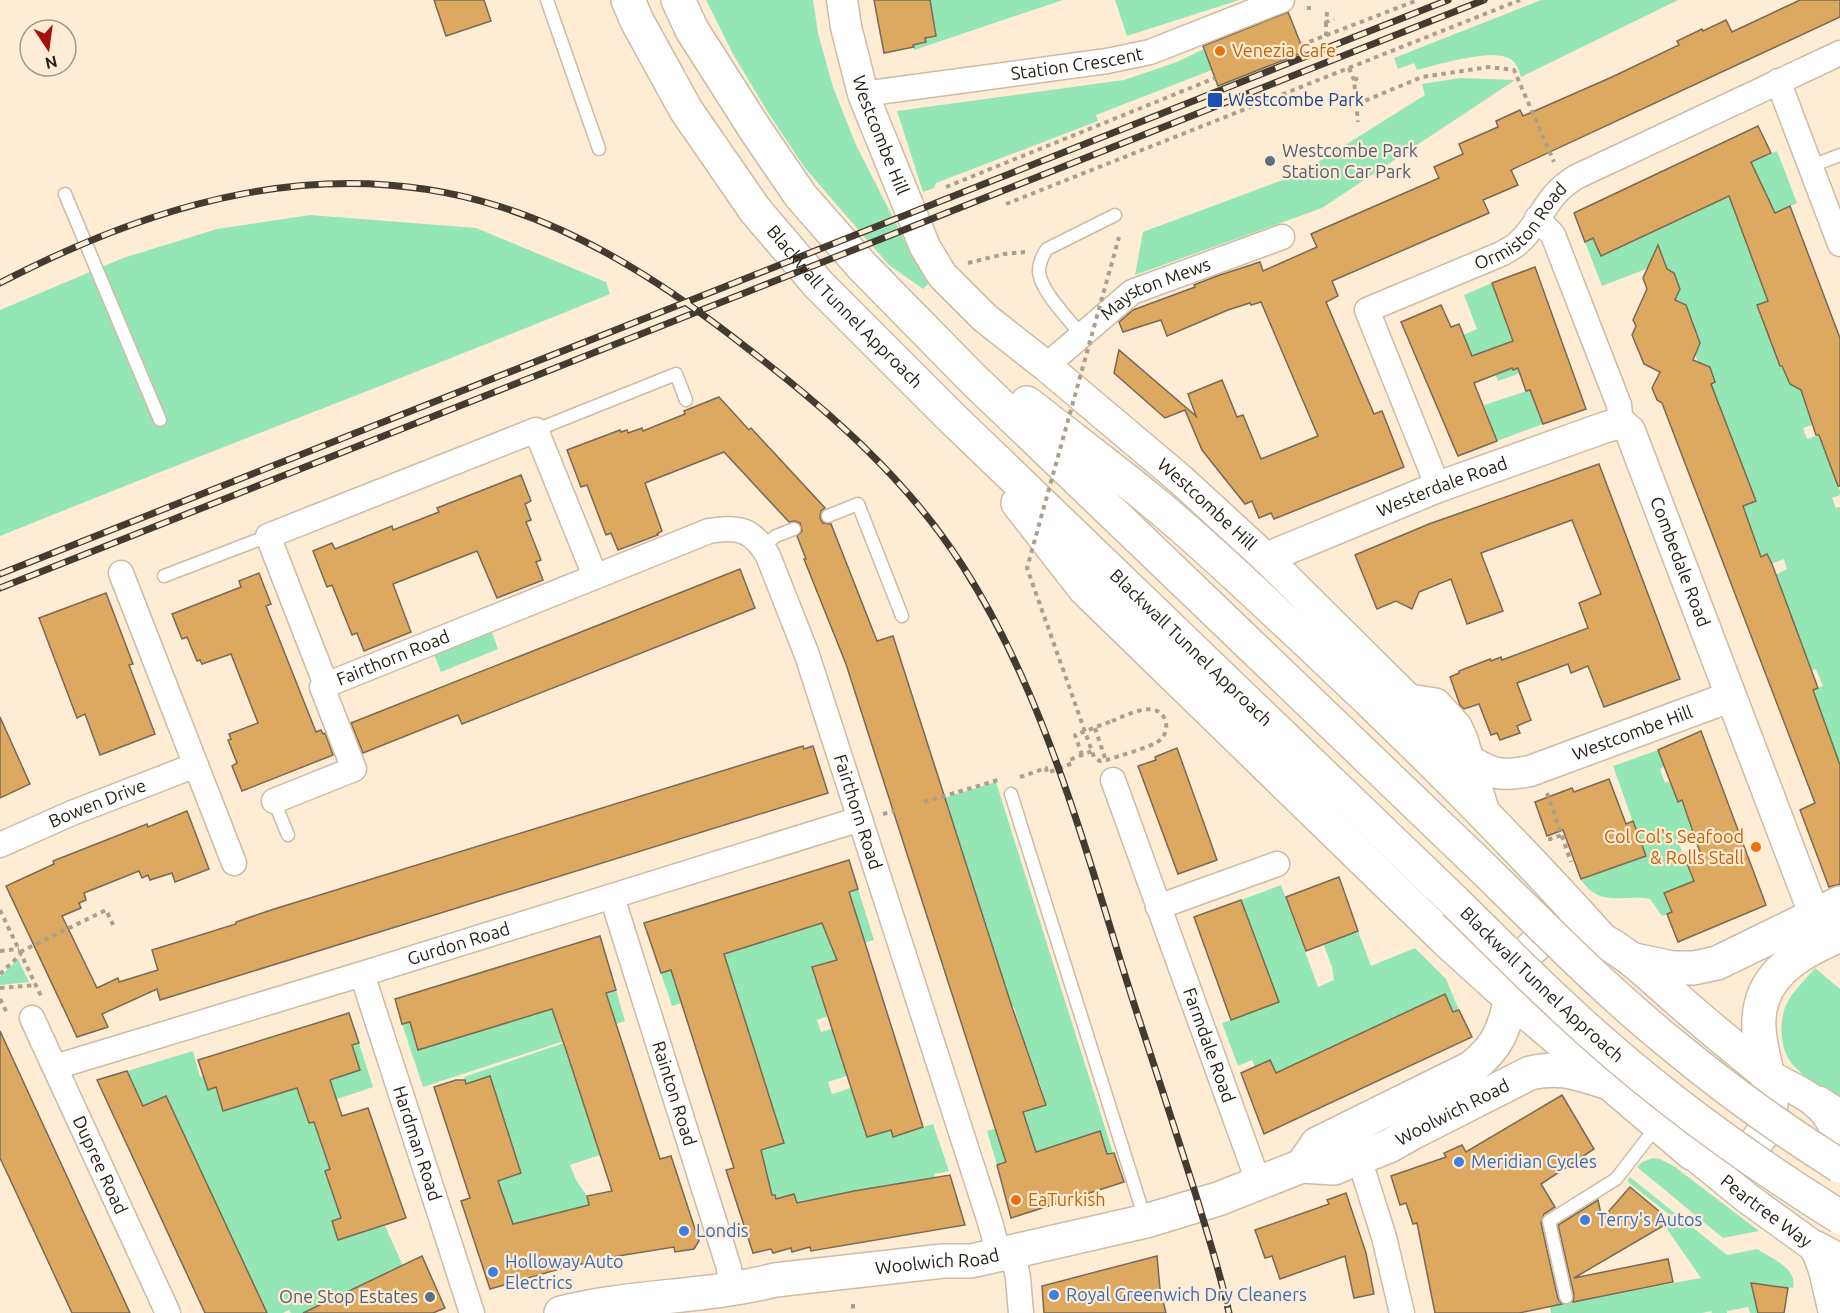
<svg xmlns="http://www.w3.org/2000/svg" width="1840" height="1313" font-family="Ubuntu,sans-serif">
<rect width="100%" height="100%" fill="#ffecd5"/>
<g fill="#94e7b4">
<path d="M706,0H813L818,33L833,87L856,145L908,247L929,283L923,289L889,265L805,168L769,114L733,54Z"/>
<path d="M919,0H1063L914,50L913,45L926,42L925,38L936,36L932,10Z"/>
<path d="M1115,0H1239L1127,36Z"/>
<path d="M1541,0H1678L1521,77C1519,71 1517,64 1512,60C1494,47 1438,65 1417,70L1414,63L1398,69L1394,58Z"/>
<path d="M1204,49L1212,70L1096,115L1098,121L936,183L934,188L923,192L897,111L1124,80L1177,62Z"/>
<path d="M1460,78L1515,80L1322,208L1135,275L1143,232L1299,174L1425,95L1422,84Z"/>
<path d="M1777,151L1797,203L1763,218L1784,336L1770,340L1780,366L1814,354L1789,374L1787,378L1790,384L1794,386L1800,384L1815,424L1803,428L1807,439L1819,435L1840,439L1823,445L1840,491V495L1832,498L1836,508L1840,507V761L1833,764L1813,690L1823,686L1816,669L1799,675L1775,575L1787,569L1784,559L1771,564L1767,554L1755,559V540L1748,521L1741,524L1711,384L1715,382L1710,367L1698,362L1695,354L1700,343L1696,332L1685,327L1690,316L1686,305L1675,300L1674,273L1667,269L1664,262L1602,286L1585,242L1593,238L1601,256L1623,246L1614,227L1634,240L1658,229L1661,205L1670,224L1726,197L1717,178L1762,186L1751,162Z"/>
<path d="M310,215L476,228L606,282L610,294C407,377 203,454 0,536V310L123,258L217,229Z"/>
<path d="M1492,283L1526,325L1508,357L1513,370L1539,361L1541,366L1498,381L1491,364L1477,369L1463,335L1477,329L1464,295Z"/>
<path d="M1530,390L1555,406L1538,412L1543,424L1497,441L1492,428L1480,433L1475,422L1488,416L1484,405Z"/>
<path d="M489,624L498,649L441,672L431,647Z"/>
<path d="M1658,750L1664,767L1660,769L1665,783L1683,777L1672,785L1678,801L1681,800L1695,838L1679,844L1697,889L1688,883L1665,893L1672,912L1662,916L1650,899C1621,894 1601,908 1581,880L1645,856L1613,766Z"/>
<path d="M996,782L1113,1153L1107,1155L1100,1132L997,1165L987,1131L1025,1119L1023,1112L1046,1104L1039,1081L1015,1088L1033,1067L1026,1044L1003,1051L999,1039L1021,1031L1014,1007L992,1014L1008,993L1000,969L979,976L995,952L987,929L966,935L961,919L982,912L961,848L935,837L955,830L948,806L927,812L924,804Z"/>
<path d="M1281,885L1318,987L1334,980L1332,967L1321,938L1341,937L1358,931L1371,966L1415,948L1446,979L1459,1010L1453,1012L1445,994L1293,1087L1255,1067L1252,1060L1238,1066L1222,1023L1279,1002L1241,900Z"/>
<path d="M858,889L874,940L834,952L836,960L813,967L828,1016L817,1020L821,1032L856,1021L836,1039L843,1064L871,1068L828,1082L832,1094L851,1088L855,1101L879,1093L882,1104L859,1112L867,1137L891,1130L893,1137L933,1124L949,1171L934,1174L941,1197L922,1180L854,1191L802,1220L794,1194L783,1197V1223L775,1195L763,1198V1158L761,1150L784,1143L777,1120L753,1127L749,1114L772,1106L732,987L672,1006L661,973L784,912L791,933L814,926L849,892Z"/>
<path d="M18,959L29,982L0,985V977Z"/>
<path d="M1815,968L1840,989V1101C1825,1090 1807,1080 1795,1067C1780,1053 1778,1024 1786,1005C1792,992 1806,979 1815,968Z"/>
<path d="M534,984L543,1012L616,990L625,1021L423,1087L402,1024L410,1022L418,1050L447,1041L452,1009L460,1037L529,1016Z"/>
<path d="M359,1043L373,1087L305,1110L309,1123L337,1114L353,1161L326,1171L346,1216L332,1221L338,1239L374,1222L376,1228L385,1226L413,1288L316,1313H291L289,1310L283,1313H224L171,1108L165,1096L143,1106L127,1071L193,1051L200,1077L203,1076L208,1090L216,1087L223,1111L248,1103L240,1080L260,1099L360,1069L352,1045Z"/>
<path d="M564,1043L600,1155L570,1165L576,1180L587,1196L589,1205L566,1235L560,1212L536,1218L542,1242L529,1245L522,1222L510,1225L498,1181L521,1172L513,1149L490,1156L486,1144L509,1136L490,1076L466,1084L464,1077Z"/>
<path d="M1653,1158L1660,1159L1675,1167L1759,1231L1723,1238L1637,1167L1642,1162Z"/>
<path d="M1630,1177L1727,1255L1757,1249C1771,1258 1798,1268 1793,1288L1751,1284L1758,1313H1750L1748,1307L1727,1311V1313H1712L1711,1311L1702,1313H1551L1550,1306L1701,1278L1667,1229L1671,1216L1627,1181Z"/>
</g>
<g fill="#dda85f" stroke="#796955" stroke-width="1.5">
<path d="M434,0H484L491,21L446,36Z"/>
<path d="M874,0H930L936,36L925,38L926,42L913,45L914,47L884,53Z"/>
<path d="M1800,0H1840V17L1511,170L1518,185L1483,200L1489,213L1332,281L1338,296L1326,302L1374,414L1382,411L1404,467L1274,519L1271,513L1259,518L1252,501L1245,504L1202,450L1185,410L1165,418L1114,373L1119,350L1196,416L1188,394L1222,380L1237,417L1243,415L1261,459L1318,436L1261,302L1251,305L1250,303L1228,310L1167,336L1161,320L1123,332L1119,322L1133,310L1195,287L1194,285L1217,276L1260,262L1263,271L1317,247L1311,234L1439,178L1434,167L1463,154L1459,144L1498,127L1496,121L1520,110L1523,116L1612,77L1679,45L1677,41L1702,29L1703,31L1726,20L1732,32Z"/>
<path d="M1288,12L1304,52L1218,86L1203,46Z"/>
<path d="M1758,126L1771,153L1751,162L1775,213L1790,206L1840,338V486H1838L1819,435H1816L1801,390L1790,384L1782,366H1780L1757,305L1768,301L1729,196L1601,256L1593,238L1585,242L1574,213Z"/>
<path d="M1658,245L1667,269L1674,273L1680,289L1675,300L1686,305L1700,343L1693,360L1710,367L1715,382L1711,384L1756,501L1743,506L1761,557L1767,554L1772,564L1818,688L1813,690L1840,765V884L1829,887L1800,810L1815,803L1662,403L1657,400L1652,388L1660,372L1644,364L1632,335L1636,326L1633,320L1647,289L1643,278Z"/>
<path d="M1535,267L1586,409L1543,424L1530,390L1526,391L1518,368L1513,370L1512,368L1474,383L1497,441L1458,456L1401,322L1441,305L1451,327L1459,324L1472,356L1513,341L1492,283Z"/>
<path d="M719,397L749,430L751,428L825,508L821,511L820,518L823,523L831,524L877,641L893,636L1012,1007L1046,1105L1023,1112L1036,1152L1100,1131L1107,1154L1114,1153L1124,1182L1011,1218L997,1165L1006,1162L846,664L804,559H806L797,536L802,531L800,523L795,521L789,522L724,452L645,483L662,531L657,534L658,535L618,550L611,533L606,535L587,485L581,487L567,450L620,430L621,432L627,430L628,433L642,428L643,431L685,414L684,411Z"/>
<path d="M1599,464L1680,679L1604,707L1588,666L1571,673L1568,664L1517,683L1531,720L1517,726L1520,733L1500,740L1497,733L1491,735L1479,704L1464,709L1460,705L1450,677L1459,673V671L1490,659L1491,661L1501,657L1502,660L1588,628L1579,603L1601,594L1572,520L1481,553L1503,611L1467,624L1451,579L1419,592L1412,609L1396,601L1377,609L1355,555L1429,524Z"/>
<path d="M521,475L531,501L525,504L531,520L526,522L541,560L536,562L543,580L497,598L477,551L393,584L411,632L364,651L357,633L352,635L332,585L327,587L313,551L332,543L335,549L392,526L393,530L439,512L437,508Z"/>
<path d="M740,569L755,608L462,724L458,715L363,753L351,723Z"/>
<path d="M259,573L271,604L266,606L316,732L321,730L323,734L325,733L333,755L242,791L232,766L237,763L228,740L231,739L229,734L258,723L231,654L202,664L200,660L197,661L187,637L182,639L172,614L241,587L239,581Z"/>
<path d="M106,593L133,664L129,665L155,734L100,755L85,714L77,718L39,618Z"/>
<path d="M0,717L30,784L0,798Z"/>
<path d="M1701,731L1766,905L1678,942L1667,914L1672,912L1664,893L1694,881L1686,861L1701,855L1682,800L1678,802L1658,750Z"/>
<path d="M803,746L804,749L813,746L828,793L160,1000L157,989L102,1014L108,1027L77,1037L6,886L54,864L53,861L147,824L148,827L187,811L209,869L175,882L172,873L150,880L148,875L142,878L139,871L84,893L86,900L79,903L81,908L62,916L97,988L118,978L119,982L158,970L152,950L236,924V922L271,910Z"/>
<path d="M1177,748L1217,860L1178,874L1138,766L1156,760L1155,757Z"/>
<path d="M1609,779L1626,824L1633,821L1646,856L1581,879L1563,830L1547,836L1535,802L1572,788L1574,792Z"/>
<path d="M849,860L858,889L849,892L923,1127L893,1137L891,1130L867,1137L812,967L837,960L822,923L724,954L784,1143L761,1150L772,1195H775L776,1199L794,1194L797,1203L854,1191L950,1175L965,1225L811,1251L810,1247L792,1252L791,1248L773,1253L771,1249L753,1253L726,1170L734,1168L671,970L661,973L644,923Z"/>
<path d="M1339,877L1358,931L1306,951L1286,897Z"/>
<path d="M1241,900L1279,1002L1231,1020L1194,917Z"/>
<path d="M600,936L616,990L606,993L660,1159L671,1156L699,1241L694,1249L675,1252L674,1247L618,1256L563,1268L490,1289L461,1201L470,1198L434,1087L456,1080H465L466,1084L490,1076L521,1173L498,1181L513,1224L589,1205L587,1196L612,1191L568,1056L552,1009L418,1050L410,1022L402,1024L395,999Z"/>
<path d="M1445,994L1453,1012L1459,1010L1472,1037L1264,1134L1241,1073L1270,1060L1276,1073Z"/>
<path d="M349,1013L359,1043L352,1045L360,1070L330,1080L342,1116L368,1108L406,1218L338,1240L332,1221L341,1218L325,1171L330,1169L314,1122L309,1123L297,1088L223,1111L216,1087L208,1090L198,1060Z"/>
<path d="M0,1031L58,1157L130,1313H72L8,1175L0,1158Z"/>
<path d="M127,1071L143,1106L166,1096L267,1313H205L97,1080Z"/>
<path d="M1562,1095L1594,1149L1541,1184L1555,1207L1544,1214L1541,1223L1558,1299L1562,1304L1519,1313H1435L1417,1223L1413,1224L1406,1203L1400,1205L1391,1176L1446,1157L1444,1153L1462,1145L1466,1152Z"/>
<path d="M1630,1187L1660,1212L1668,1223L1574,1278L1668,1259L1673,1282L1573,1302L1574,1295L1558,1225L1598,1200L1602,1219Z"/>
<path d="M1346,1193L1366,1253L1374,1294L1354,1298L1345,1256L1280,1279L1272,1256L1265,1258L1255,1230L1329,1204L1327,1200Z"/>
<path d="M422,1256L445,1308L433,1313H303Z"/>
<path d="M1157,1256L1160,1289L1166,1313H1044L1042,1286Z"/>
<path d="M1751,1283L1788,1288L1784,1313H1758Z"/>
</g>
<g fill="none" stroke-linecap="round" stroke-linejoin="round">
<defs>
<g id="service">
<path d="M547,0L599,149"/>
<path d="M1811,166L1840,155"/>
<path d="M65,194L160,420"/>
<path d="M1082,336C1070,320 1041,292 1039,272C1039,263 1042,256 1047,249L1115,215"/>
<path d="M536,430L676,374L686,400"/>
<path d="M828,516L858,504L902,616"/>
<path d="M763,546L776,536L794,529"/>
<path d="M164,576L268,536"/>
<path d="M1011,794L1145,1219"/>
<path d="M274,801L288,835"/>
<path d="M1566,1297L1549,1221L1616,1179L1657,1126"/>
</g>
<g id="minor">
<path d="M1778,81L1840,244"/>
<path id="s1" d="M863,94L1107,61L1150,52L1282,0"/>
<path d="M1537,218L1553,235L1619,405L1621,423"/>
<path id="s2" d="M1046,366L1132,292L1282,237"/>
<path id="s3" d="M1438,487L1367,310L1501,254C1506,251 1513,248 1517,244C1542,223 1543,197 1576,177L1840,53"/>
<path d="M121,573L234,863"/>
<path id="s4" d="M595,576L536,430L268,536L326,685L709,531C738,526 753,529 768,556L807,655L990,1222L999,1255"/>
<path id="s5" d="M1113,780L1259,1184"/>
<path d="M274,801L354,769L322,687L326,685"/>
<path id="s6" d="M0,845L72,813L196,765"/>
<path id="s7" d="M612,897L729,1268L731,1289"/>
<path d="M1158,907L1277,864"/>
<path id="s8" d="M362,974L472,1313"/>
<path id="s9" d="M32,1018L168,1313"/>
<path id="s10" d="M55,1067L362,974L860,819"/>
<path d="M1359,1158L1384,1237L1402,1313"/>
<path d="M1013,1252L1018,1278L1021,1313"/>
</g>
<g id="tertiary">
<path id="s11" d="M842,0L846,27L863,94L925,247L942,275L985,318L1046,366L1180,479L1266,558L1410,701C1428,727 1465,765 1497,773C1507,775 1519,773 1530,771L1730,697"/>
<path id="s12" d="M1266,558L1438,487L1606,427L1621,423L1630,431L1814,914"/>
<path d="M1768,1075C1804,1095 1829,1100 1840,1144"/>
<path id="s13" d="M1693,1154L1747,1198L1816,1248L1824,1270L1834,1313"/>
</g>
<g id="primary">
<path d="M1634,960L1672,968H1694L1717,963L1840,903"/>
<path d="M1511,999L1693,1154C1715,1157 1741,1159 1757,1141C1792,1101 1749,1051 1761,1005C1770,967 1808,949 1840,935"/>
<path d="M1302,1166L1317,1144L1471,1068C1498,1047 1504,1030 1511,998C1513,985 1515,971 1523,959C1539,932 1578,927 1604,941C1631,956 1654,979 1676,998C1706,1025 1737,1050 1768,1075"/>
<path id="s14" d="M561,1313C632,1295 705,1298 775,1280L943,1261H971L1146,1221L1218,1199L1302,1166L1334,1168L1389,1146L1410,1134L1530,1073C1562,1066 1576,1073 1606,1082"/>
</g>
<g id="trunk">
<path id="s15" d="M628,0L637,21L686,110L755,210L819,285L951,417L1455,902"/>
<path d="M678,0L692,30L755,129L800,195L862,266L973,379L1485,870"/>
<path d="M1027,403C1071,438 1116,471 1159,507C1212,551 1262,600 1313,647C1414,742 1511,838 1603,941"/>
<path d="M1018,503L1085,589L1446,940L1511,999"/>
<path d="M1410,701L1435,705L1455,727L1461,740L1482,810"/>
<path d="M1818,1103L1840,1117"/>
<path d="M1816,1248L1840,1261"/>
</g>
</defs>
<use href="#service" stroke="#cdbba5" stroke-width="15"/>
<use href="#minor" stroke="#cdbba5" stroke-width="27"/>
<use href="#tertiary" stroke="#cdbba5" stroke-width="33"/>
<use href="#primary" stroke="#cdbba5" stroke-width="36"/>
<use href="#trunk" stroke="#cdbba5" stroke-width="36"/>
<g stroke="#ad9f8d" stroke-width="4" stroke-dasharray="4.5 4.5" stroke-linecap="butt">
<path d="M1309,10V6"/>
<path d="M1327,12L1326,22L1334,19"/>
<path d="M1326,36V22"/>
<path d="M1301,45L1418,0"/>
<path d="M1349,68L1354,80"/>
<path d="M1358,78L1354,80L1358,122"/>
<path d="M1357,104L1422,77L1489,67L1514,70L1554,162"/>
<path d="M946,187L1215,78"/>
<path d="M1006,204L1520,0"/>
<path d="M968,263L1004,254L1025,252"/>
<path d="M1095,728L1105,758"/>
<path d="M1082,755L1075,735L1112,721"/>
<path d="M1020,777L1046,768L1047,773L1073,763L1072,759L1092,751"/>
<path d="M1547,793L1571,862"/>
<path d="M924,802L998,780"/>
<path d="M883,814L894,811"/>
<path d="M1550,841V839L1562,835"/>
<path d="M0,910L41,996"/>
<path d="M0,951L19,949"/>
<path d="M20,952L106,910L115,929"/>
<path d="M0,974L21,954"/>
<path d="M0,988L36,985"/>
<path d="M0,999L8,1015"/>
<path d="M853,1304V1309"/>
</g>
<use href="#service" stroke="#fff" stroke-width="12"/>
<use href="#minor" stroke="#fff" stroke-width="24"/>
<use href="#tertiary" stroke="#fff" stroke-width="30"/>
<use href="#primary" stroke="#fff" stroke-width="33"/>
<use href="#trunk" stroke="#fff" stroke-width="33"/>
<defs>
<g id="rail">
<path d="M0,283C156,202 325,152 498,206C589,234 673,290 747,348C828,410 907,479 962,565C1048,698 1088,861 1136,1010C1157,1074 1178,1138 1198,1202C1209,1239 1221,1276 1229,1313"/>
<path d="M0,574L1448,0"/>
<path d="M0,588L1484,0"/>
</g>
</defs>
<use href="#rail" stroke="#433b30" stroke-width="7"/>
<use href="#rail" stroke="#ffecd5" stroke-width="4.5" stroke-dasharray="14" stroke-linecap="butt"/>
<defs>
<g id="trunk-bridge">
<path d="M1485,870C1545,929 1604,989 1669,1042C1723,1087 1781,1129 1840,1166"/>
<path id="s16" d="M1455,902C1491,937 1526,973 1563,1007C1647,1086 1742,1156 1840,1217"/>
</g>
</defs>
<use href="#trunk-bridge" stroke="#cdbba5" stroke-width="36" stroke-linecap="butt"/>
<path stroke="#ad9f8d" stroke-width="4" stroke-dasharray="4.5 4.5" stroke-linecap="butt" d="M1112,721C1127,715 1160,697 1166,723C1167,728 1165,736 1160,740C1152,747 1118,756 1107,760L1100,761L1094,757L1027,568L1119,237"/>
<use href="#trunk-bridge" stroke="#fff" stroke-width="33"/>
</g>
<g fill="#e8710a" stroke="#ffecd5" stroke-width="2">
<circle cx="1220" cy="51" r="6"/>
<circle cx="1756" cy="847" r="6"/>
<circle cx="1016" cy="1200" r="6"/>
</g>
<rect fill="#1a4fb4" stroke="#ffecd5" stroke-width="2" x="1207" y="92" width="16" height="16" rx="3"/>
<g fill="#5c6f8a" stroke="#ffecd5" stroke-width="2">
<circle cx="1270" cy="161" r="6"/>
<circle cx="430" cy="1297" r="6"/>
</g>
<g fill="#3f7fe0" stroke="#ffecd5" stroke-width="2">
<circle cx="1459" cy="1162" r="6"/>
<circle cx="1585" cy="1220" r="6"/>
<circle cx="684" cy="1231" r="6"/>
<circle cx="493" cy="1272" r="6"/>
<circle cx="1054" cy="1295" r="6"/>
</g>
<g text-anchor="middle" stroke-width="4.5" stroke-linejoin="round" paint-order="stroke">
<g font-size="18" fill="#c56008" stroke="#ffecd5" text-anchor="start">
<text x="1232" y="57">Venezia Cafe</text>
<text x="1744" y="843" text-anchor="end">Col Col's Seafood<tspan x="1744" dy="21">&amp; Rolls Stall</tspan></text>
<text x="1028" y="1206">EaTurkish</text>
</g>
<g font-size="18" fill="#241e15" stroke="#ffecd5">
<text dy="6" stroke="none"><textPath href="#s1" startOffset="216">Station Crescent</textPath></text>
<text dy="6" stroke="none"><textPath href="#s11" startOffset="141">Westcombe Hill</textPath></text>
<text dy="6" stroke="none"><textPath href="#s3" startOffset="369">Ormiston Road</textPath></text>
<text dy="6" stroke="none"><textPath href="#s2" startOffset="136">Mayston Mews</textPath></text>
<text dy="6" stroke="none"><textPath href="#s15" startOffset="378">Blackwall Tunnel Approach</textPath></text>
<text dy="6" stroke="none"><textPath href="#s12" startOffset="190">Westerdale Road</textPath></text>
<text dy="6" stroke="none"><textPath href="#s11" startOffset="645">Westcombe Hill</textPath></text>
<text dy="6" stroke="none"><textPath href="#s12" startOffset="532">Combedale Road</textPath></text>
<text dy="6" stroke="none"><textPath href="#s15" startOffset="864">Blackwall Tunnel Approach</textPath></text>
<text dy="6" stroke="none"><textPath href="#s4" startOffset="678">Fairthorn Road</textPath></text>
<text dy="6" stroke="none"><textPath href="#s11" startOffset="1185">Westcombe Hill</textPath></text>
<text dy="6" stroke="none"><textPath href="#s6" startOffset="106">Bowen Drive</textPath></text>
<text dy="6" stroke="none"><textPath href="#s4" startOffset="1360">Fairthorn Road</textPath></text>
<text dy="6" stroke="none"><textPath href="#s10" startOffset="422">Gurdon Road</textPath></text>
<text dy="6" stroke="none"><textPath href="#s16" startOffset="120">Blackwall Tunnel Approach</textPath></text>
<text dy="6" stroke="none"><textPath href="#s5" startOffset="282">Farmdale Road</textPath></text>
<text dy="6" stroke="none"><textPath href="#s7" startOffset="206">Rainton Road</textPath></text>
<text dy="6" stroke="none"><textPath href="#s14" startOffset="922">Woolwich Road</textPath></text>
<text dy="6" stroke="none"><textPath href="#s8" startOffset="178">Hardman Road</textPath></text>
<text dy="6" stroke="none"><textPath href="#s9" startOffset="162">Dupree Road</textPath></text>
<text dy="6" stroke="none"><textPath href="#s13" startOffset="93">Peartree Way</textPath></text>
<text dy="6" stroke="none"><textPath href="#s14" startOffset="380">Woolwich Road</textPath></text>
</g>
<g font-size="18" fill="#164399" stroke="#ffecd5" text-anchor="start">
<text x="1228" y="106">Westcombe Park</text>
</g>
<g font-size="18" fill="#4e5e75" stroke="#ffecd5" text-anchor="start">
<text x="1282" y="157">Westcombe Park<tspan x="1282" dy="21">Station Car Park</tspan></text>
<text x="418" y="1303" text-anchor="end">One Stop Estates</text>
</g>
<g font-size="18" fill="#366cbe" stroke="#ffecd5" text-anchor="start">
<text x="1471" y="1168">Meridian Cycles</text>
<text x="1597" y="1226">Terry's Autos</text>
<text x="696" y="1237">Londis</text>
<text x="505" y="1268">Holloway Auto<tspan x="505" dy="21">Electrics</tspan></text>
<text x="1066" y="1301">Royal Greenwich Dry Cleaners</text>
</g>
</g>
<g transform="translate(48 48) rotate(167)"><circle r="28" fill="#ffecd5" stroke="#a79a88" stroke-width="1.5"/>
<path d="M0-4.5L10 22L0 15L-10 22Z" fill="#a40e0d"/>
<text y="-9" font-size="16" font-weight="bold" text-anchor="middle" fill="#241e15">N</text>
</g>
</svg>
